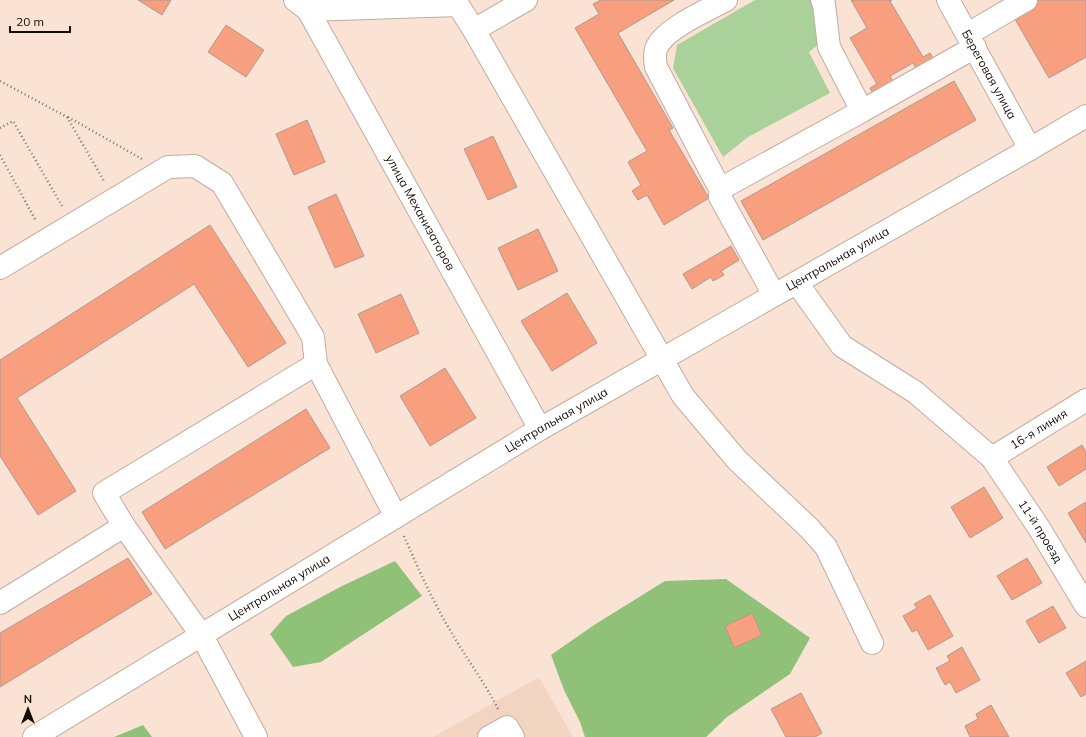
<svg xmlns="http://www.w3.org/2000/svg" width="1086" height="737" font-family="Mulish,sans-serif">
<rect width="100%" height="100%" fill="#fae3d4"/>
<path fill="#f2d5c1" d="M539,677L573,737H433Z"/>
<path fill="#abd19a" d="M755,0H810L815,7L819,44L809,52L830,93L748,137L723,157L673,68L677,45Z"/>
<g fill="#8fc278">
<path d="M395,561L422,596L321,662L293,667L270,634L286,616L342,586Z"/>
<path d="M726,579L810,638L790,674L727,717L706,737H585L580,722L564,690L551,655L594,625L665,581Z"/>
<path d="M143,725L152,737H114Z"/>
</g>
<g fill="#f79f7e" stroke="#b19990">
<path d="M138,0H171L162,15Z"/>
<path d="M601,0H674L618,33L673,128L669,130L709,198L664,225L647,195L638,200L632,191L641,185L628,162L647,151L575,28L599,14L593,4Z"/>
<path d="M851,0H892L890,1L923,57L930,53L936,63L919,73L913,63L890,76L896,87L876,98L870,88L877,84L850,38L867,28Z"/>
<path d="M1035,0H1086V57L1049,78L1012,14Z"/>
<path d="M226,25L264,50L246,77L208,52Z"/>
<path d="M954,81L976,120L763,240L741,201Z"/>
<path d="M307,120L325,162L294,175L276,134Z"/>
<path d="M493,136L517,187L488,200L464,149Z"/>
<path d="M336,194L364,256L335,268L308,207Z"/>
<path d="M210,225L286,343L248,367L194,284L17,398L76,491L38,515L0,456V360Z"/>
<path d="M538,229L558,271L518,290L498,248Z"/>
<path d="M731,246L739,260L721,271L724,275L713,281L711,277L692,289L683,274Z"/>
<path d="M567,293L597,343L552,371L521,321Z"/>
<path d="M401,294L419,333L376,353L358,314Z"/>
<path d="M445,368L476,418L430,446L400,396Z"/>
<path d="M306,409L330,448L165,549L142,512Z"/>
<path d="M1082,445L1086,452V469L1059,486L1047,467Z"/>
<path d="M984,487L1003,518L970,538L951,507Z"/>
<path d="M1086,502V543L1068,513Z"/>
<path d="M128,558L152,594L0,687V633Z"/>
<path d="M1027,558L1042,583L1012,600L997,576Z"/>
<path d="M930,595L953,636L928,650L917,630L912,632L903,616L917,608L914,604Z"/>
<path d="M1053,606L1066,628L1039,643L1026,621Z"/>
<path d="M752,613L762,635L734,648L725,626Z"/>
<path d="M962,647L980,680L956,693L950,682L945,685L936,668L950,661L947,656Z"/>
<path d="M1086,661V694L1081,697L1066,673Z"/>
<path d="M801,693L822,733L815,737H786L771,709Z"/>
<path d="M991,705L1009,737H970L965,726L978,719L976,714Z"/>
</g>
<g fill="none" stroke-linecap="round" stroke-linejoin="round">
<defs>
<g id="minor">
<path id="s1" d="M295,0L308,10L540,429"/>
<path d="M452,0L458,5L474,30L683,396L737,460L809,528L826,547L872,643"/>
<path d="M726,0C708,10 663,29 656,49C654,55 655,61 656,67L720,189V197L774,295"/>
<path id="s2" d="M948,0L1030,149"/>
<path d="M308,10L458,5"/>
<path d="M474,30L526,0"/>
<path d="M968,34L1026,0"/>
<path d="M862,111L975,47"/>
<path d="M720,189L862,111L829,47L824,4L822,0"/>
<path d="M0,268L168,167L195,166L222,183L313,337L316,364"/>
<path id="s3" d="M797,283L842,346L915,392L992,458L1039,528L1086,606"/>
<path id="s4" d="M992,458L1086,400"/>
<path d="M124,526L202,636L256,737"/>
<path d="M0,603L124,526L104,493L316,364L396,517"/>
<path id="s5" d="M34,737L540,429L1030,149L1086,116"/>
<path d="M489,737L507,727L513,737"/>
</g>
</defs>
<use href="#minor" stroke="#c1ac9e" stroke-width="24"/>
<g stroke="#82736a" stroke-width="2.5" stroke-dasharray="1 3" stroke-linecap="butt">
<path d="M0,81L67,117L104,181"/>
<path d="M68,117L142,159"/>
<path d="M0,128L13,121L62,206"/>
<path d="M0,155L36,221"/>
<path d="M404,536C418,568 432,600 450,630C465,657 484,681 498,709"/>
</g>
<use href="#minor" stroke="#fff" stroke-width="22"/>
</g>
<g text-anchor="middle" stroke-width="4" stroke-linejoin="round" paint-order="stroke">
<g font-size="12" fill="#130c07" stroke="#fae3d4">
<text dy="4" stroke="none"><textPath href="#s2" startOffset="85">Береговая улица</textPath></text>
<text dy="4" stroke="none"><textPath href="#s1" startOffset="248">улица Механизаторов</textPath></text>
<text dy="4" stroke="none"><textPath href="#s5" startOffset="935">Центральная улица</textPath></text>
<text dy="4" stroke="none"><textPath href="#s5" startOffset="611">Центральная улица</textPath></text>
<text dy="4" stroke="none"><textPath href="#s4" startOffset="55">16-я линия</textPath></text>
<text dy="4" stroke="none"><textPath href="#s3" startOffset="353">11-й проезд</textPath></text>
<text dy="4" stroke="none"><textPath href="#s5" startOffset="287">Центральная улица</textPath></text>
</g>
</g>
<g transform="translate(28 709)" stroke="#fae3d4" stroke-width="3" paint-order="stroke">
<path d="M0-3L7 15L0 10L-7 15Z" fill="#130c07"/>
<text y="-6" font-size="11" font-weight="bold" text-anchor="middle" fill="#130c07">N</text>
</g>
<path d="M10 26v6h60v-6" fill="none" stroke="#130c07" stroke-width="2"/>
<text x="16" y="26" font-size="12" fill="#130c07" stroke="#fae3d4" stroke-width="3" paint-order="stroke">20 m</text>
</svg>
